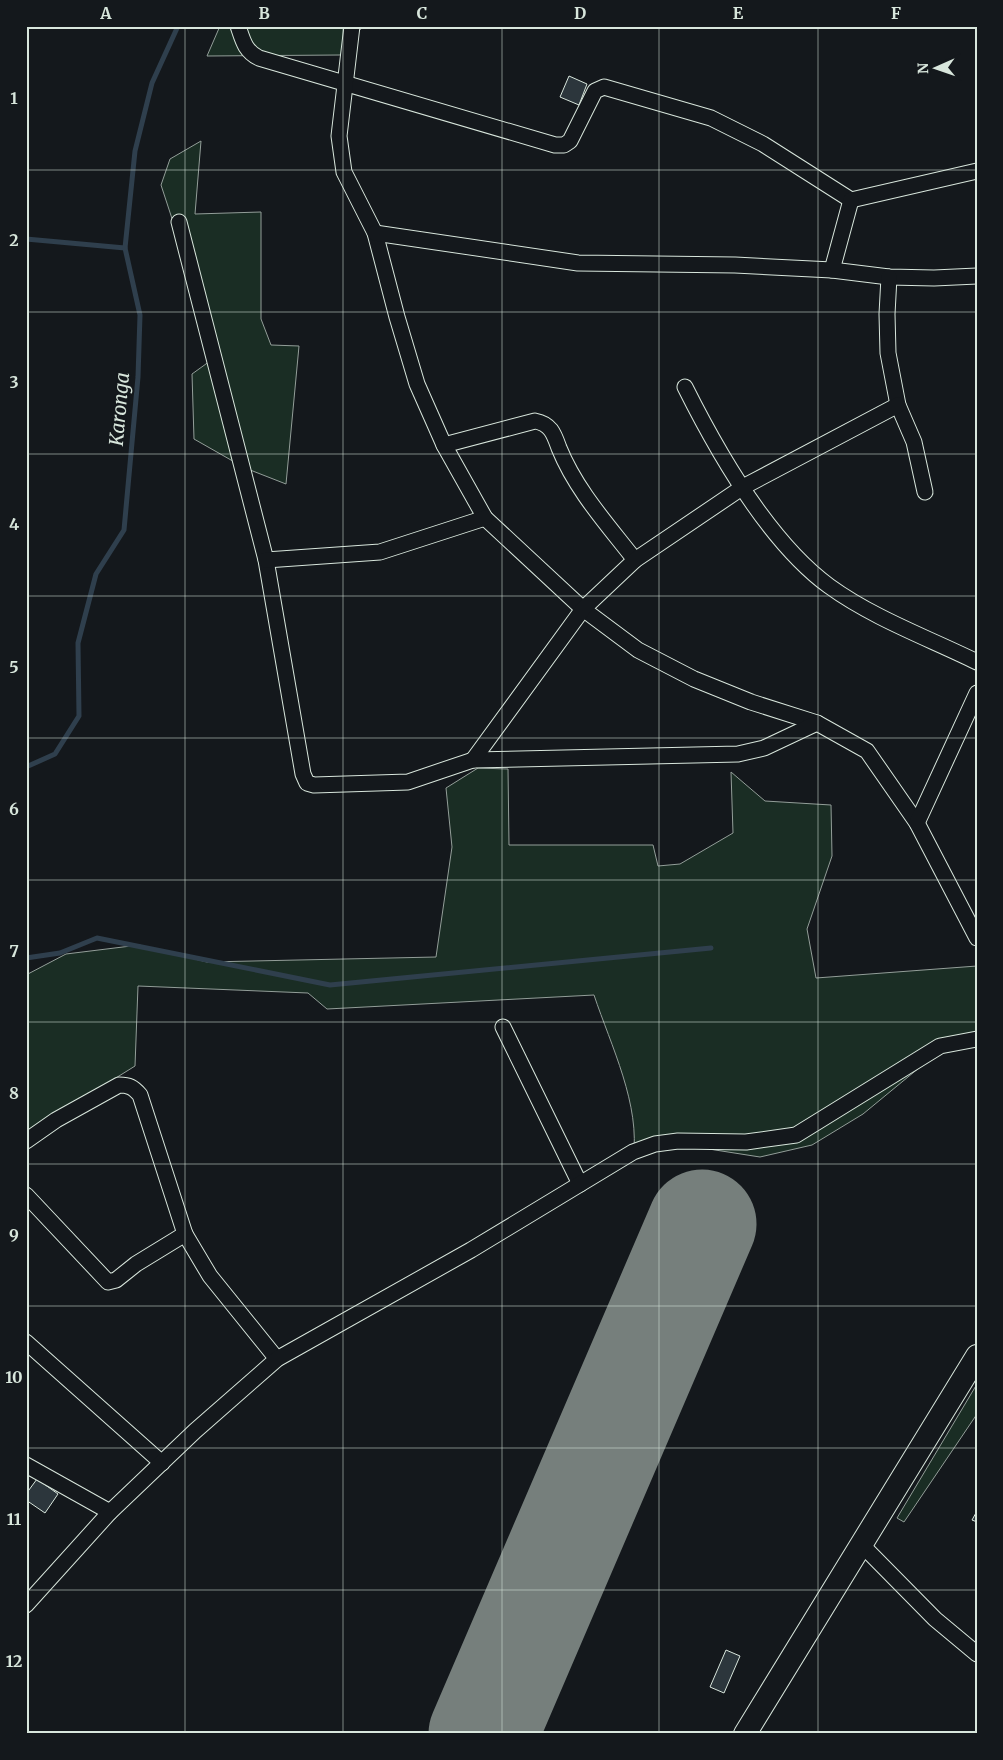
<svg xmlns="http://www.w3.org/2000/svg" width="1003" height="1760" font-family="Merriweather,serif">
<rect width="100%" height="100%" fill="#14181c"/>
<g fill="#1a2d24" stroke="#939e99">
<path d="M220,26H363L340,55L207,56Z"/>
<path d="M201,141L195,214L261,212V319L271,345L299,346L286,484L245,468L194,439L192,374L217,356L161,185L170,159Z"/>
<path d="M478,768L508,769L509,845H653L658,866L680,864L733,833L731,772L765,801L831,805L832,856L807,929L816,978L977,966V1042L942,1049L863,1114L812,1145L760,1157L696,1147L661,1149L633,1159C641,1105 611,1046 594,995L327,1009L308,993L138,986L135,1066L26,1134V975L66,954L139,945L207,962L436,957L452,847L446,788Z"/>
<path d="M977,1384V1414L904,1522L897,1518Z"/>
</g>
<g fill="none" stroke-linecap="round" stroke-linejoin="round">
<g stroke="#2f3f4d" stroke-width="5">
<path d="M26,239L125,248"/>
<path d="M26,767L55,754L79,716L78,643L96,574L124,530L138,377L140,315L125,248L135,151L152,83L178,26"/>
<path d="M26,958L60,953L97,938L330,985L711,948"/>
</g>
<path stroke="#767f7c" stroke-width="109" d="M483,1734L702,1224"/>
</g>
<g fill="#2c363c" stroke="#d8e6dc">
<path d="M569,76L587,84L579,105L560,97Z"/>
<path d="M37,1479L58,1494L45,1513L26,1500V1494Z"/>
<path d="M977,1511V1522L972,1520Z"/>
<path d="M726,1650L740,1656L724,1693L710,1687Z"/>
</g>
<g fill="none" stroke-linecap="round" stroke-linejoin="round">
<defs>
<g id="street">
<path d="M238,26C243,41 245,51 259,58L555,145H564L570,141L595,91L604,87L711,118L763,144L851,200L977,171"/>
<path d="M352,26L339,136L344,172L375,233L397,317L417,384L444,445L485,518L583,609L638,650L694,679L751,702L817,723L867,751L917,823L977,938"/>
<path d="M179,222L266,560L303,774L307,783L314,785L408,782L473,760L738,754L764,748L817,723"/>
<path d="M375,233L578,263L735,265L832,270L889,277L934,278L977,276"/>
<path d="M832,270L851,200"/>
<path d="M889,277L887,314L888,353L898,405L914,442L925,492"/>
<path d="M685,387C718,453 769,542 829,586C873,618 928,638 977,662"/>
<path d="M444,445L535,421C551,424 554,434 559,448C576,490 607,524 635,560"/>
<path d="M266,560L380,552L485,518"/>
<path d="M473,760L583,609L635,560L743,487L898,405"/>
<path d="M917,823L977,693"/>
<path d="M503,1027L580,1184"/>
<path d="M26,1141L56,1120L119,1085C129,1085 133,1087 140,1095L185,1234L210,1276L277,1359"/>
<path d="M26,1195L108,1282L116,1280L136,1264L185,1234"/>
<path d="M26,1342L162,1463"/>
<path d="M26,1465L110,1512"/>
<path d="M862,1545L935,1619L977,1654"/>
<path d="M26,1605L110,1512L195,1431L277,1359L471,1250L633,1152L655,1144L678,1141L746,1142L796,1135L940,1046L977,1039"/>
</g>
<path id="primary" d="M745,1734L977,1356"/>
</defs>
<use href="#street" stroke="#d8e6dc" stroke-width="17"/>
<use href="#primary" stroke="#d8e6dc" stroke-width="24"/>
<use href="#street" stroke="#14181c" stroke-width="15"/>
<use href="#primary" stroke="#14181c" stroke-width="22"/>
</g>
<path fill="none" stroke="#d8e6dc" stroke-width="1" stroke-opacity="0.55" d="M185,26V1734M343,26V1734M502,26V1734M659,26V1734M818,26V1734M26,170H977M26,312H977M26,454H977M26,596H977M26,738H977M26,880H977M26,1022H977M26,1164H977M26,1306H977M26,1448H977M26,1590H977"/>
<g text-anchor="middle" stroke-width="4" stroke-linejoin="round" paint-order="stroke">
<g font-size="19" font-style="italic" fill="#d8e6dc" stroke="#14181c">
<text transform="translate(119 409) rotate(-85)" y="7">Karonga</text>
</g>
</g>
<rect width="1003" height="1760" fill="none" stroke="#14181c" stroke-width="55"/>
<g transform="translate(936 68) rotate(268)" stroke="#14181c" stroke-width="4" paint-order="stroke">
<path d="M0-4L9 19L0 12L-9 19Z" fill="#d8e6dc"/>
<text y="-8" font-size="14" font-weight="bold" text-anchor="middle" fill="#d8e6dc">N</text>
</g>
<rect x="28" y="28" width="948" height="1704" fill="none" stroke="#d8e6dc" stroke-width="2"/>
<g font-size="16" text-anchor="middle" font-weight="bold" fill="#d8e6dc">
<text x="106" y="19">A</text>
<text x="264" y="19">B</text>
<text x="422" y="19">C</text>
<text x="580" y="19">D</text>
<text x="738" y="19">E</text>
<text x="896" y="19">F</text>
<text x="14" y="104">1</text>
<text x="14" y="246">2</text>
<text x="14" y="388">3</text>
<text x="14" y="530">4</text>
<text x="14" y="673">5</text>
<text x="14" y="815">6</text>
<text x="14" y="957">7</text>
<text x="14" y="1099">8</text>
<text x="14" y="1241">9</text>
<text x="14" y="1383">10</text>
<text x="14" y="1525">11</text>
<text x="14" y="1667">12</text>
</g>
</svg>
